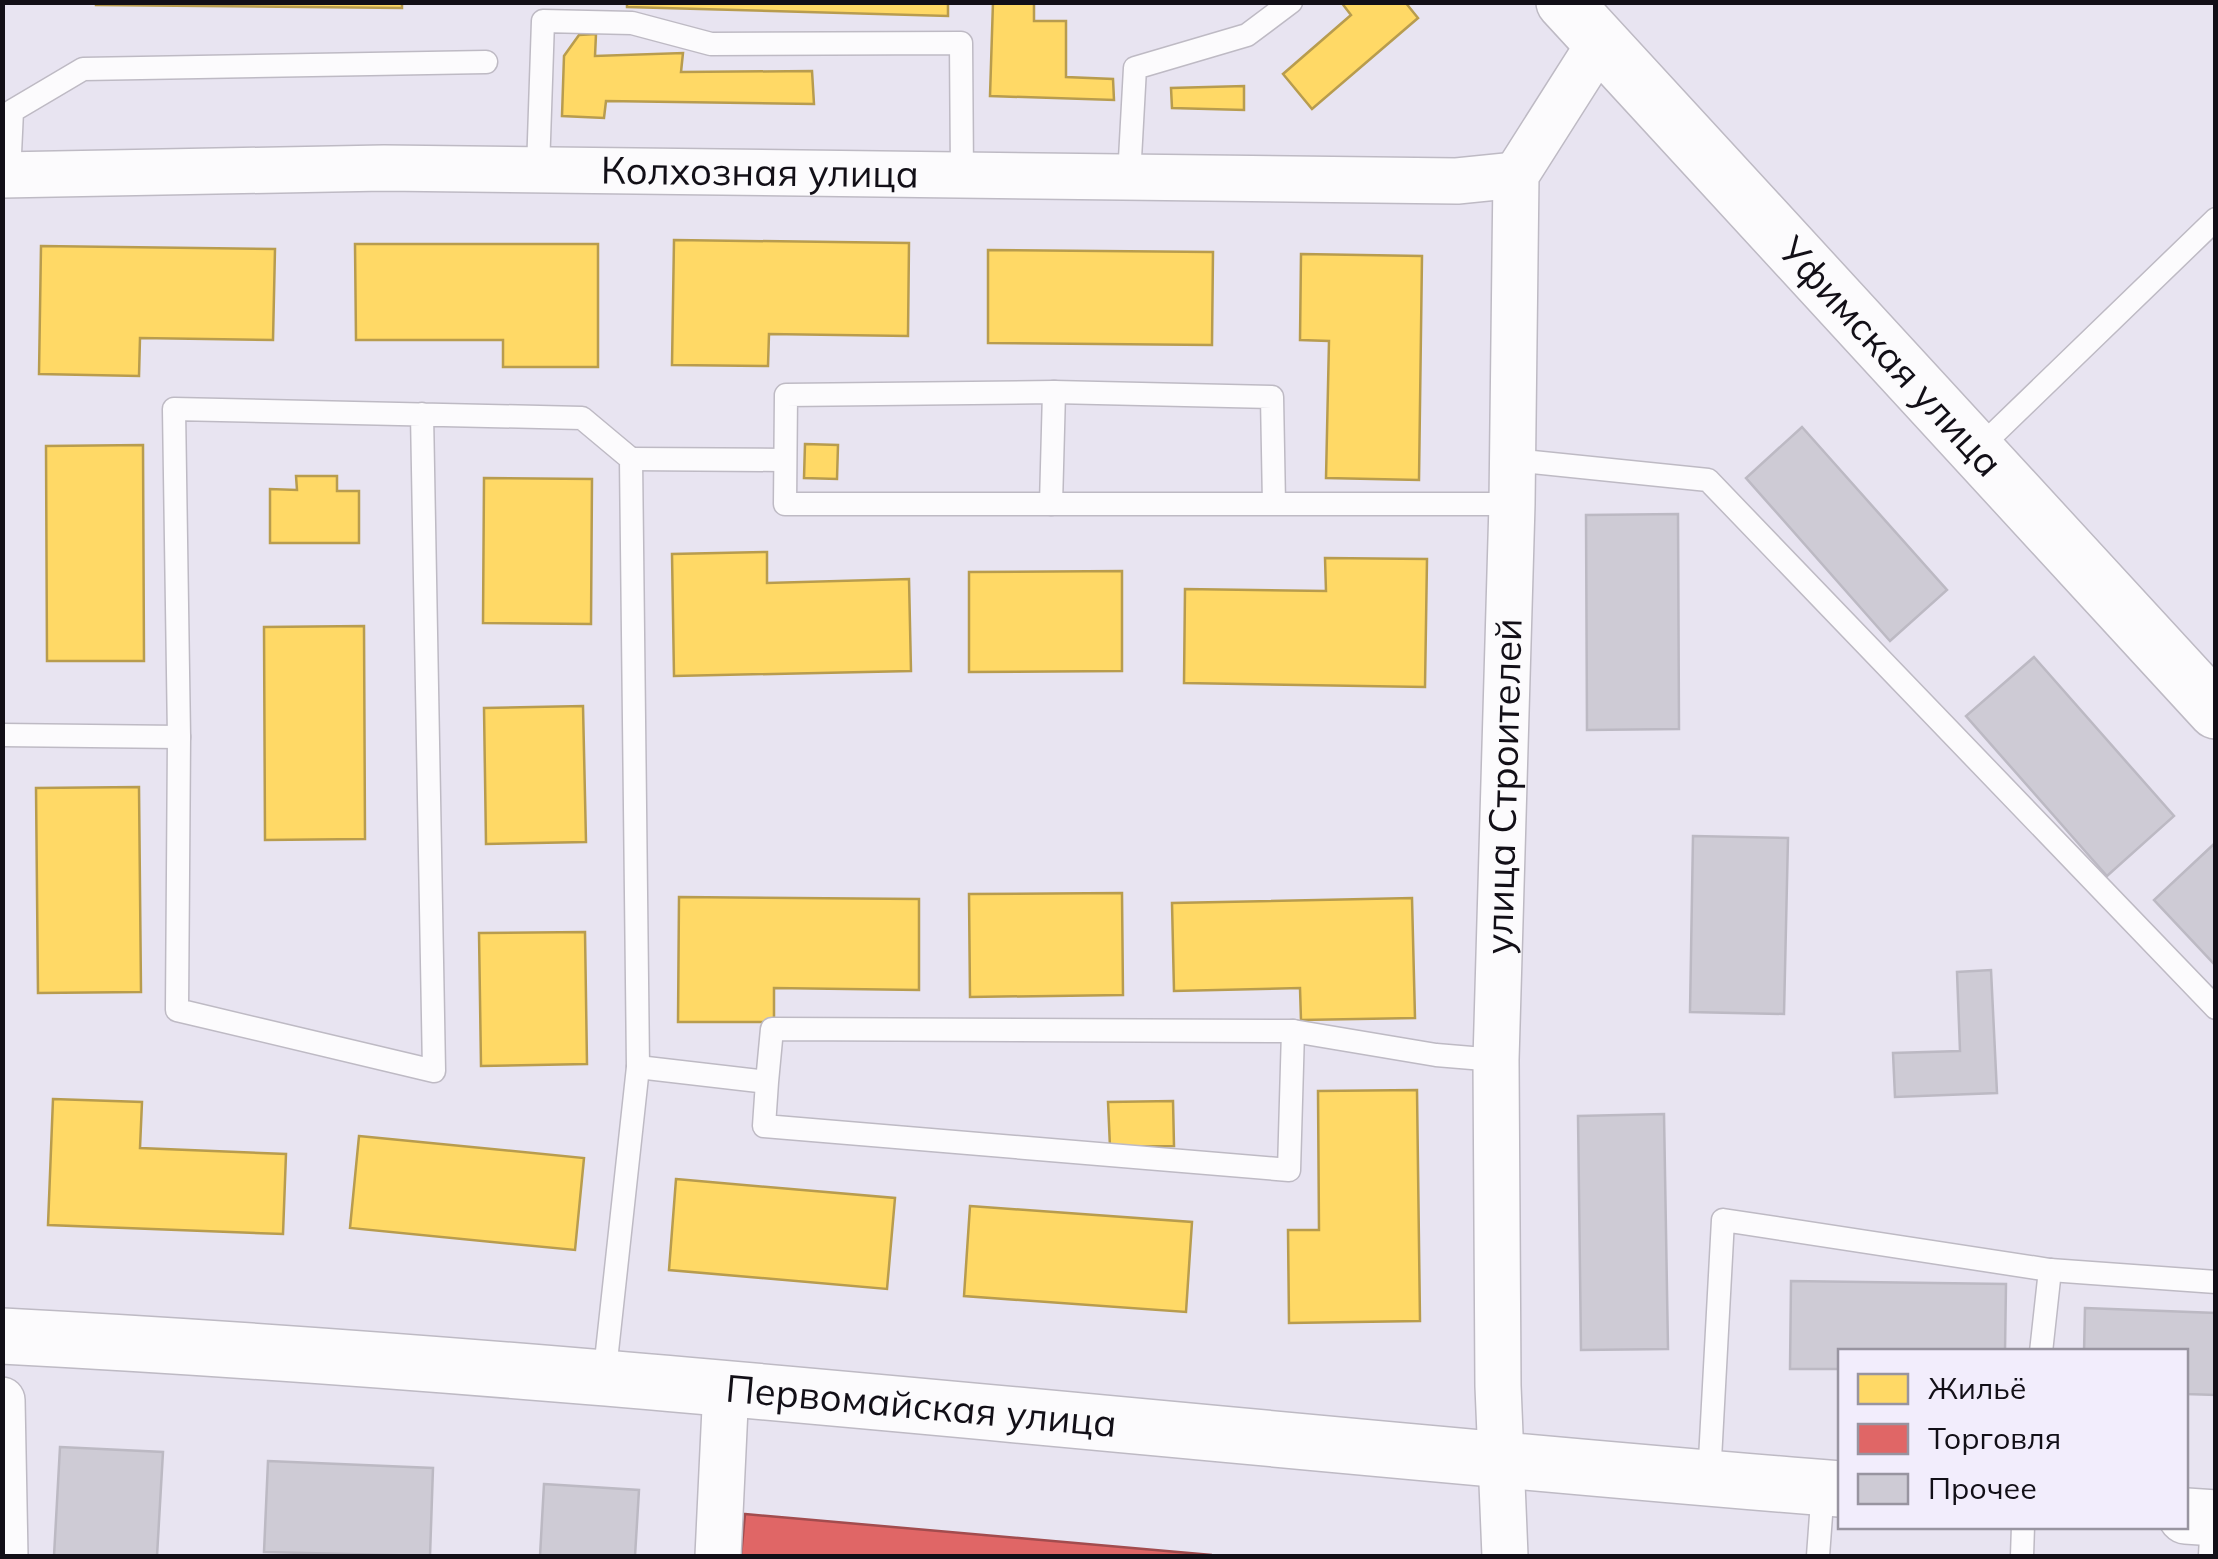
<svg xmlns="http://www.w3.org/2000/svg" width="2218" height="1559" font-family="Mulish,sans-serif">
<rect width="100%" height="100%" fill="#e8e4f1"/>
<g fill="#ffd966" stroke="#b89c4e" stroke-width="2.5">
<path d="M96,2H402V8L96,5Z"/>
<path d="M627,2H948V16L627,7Z"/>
<path d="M993,2H1034V21H1066V77L1113,79L1114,100L990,96Z"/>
<path d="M1341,2H1405L1418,18L1312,109L1283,74L1351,15Z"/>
<path d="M596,34L595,56L683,53L681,72L812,71L814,104L606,101L604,118L562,116L564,56L579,35Z"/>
<path d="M1244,86V110L1172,108L1171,88Z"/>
<path d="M674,240L909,243L908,336L769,334L768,366L672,365Z"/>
<path d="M355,244H598V367H503V340H356Z"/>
<path d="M41,246L275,249L273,340L140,338L139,376L39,374Z"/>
<path d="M988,250L1213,252L1212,345L988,343Z"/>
<path d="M1301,254L1422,256L1419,480L1326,478L1329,341L1300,340Z"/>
<path d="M805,444L838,445L837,479L804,478Z"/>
<path d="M143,445L144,661H47L46,446Z"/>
<path d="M296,476H337V491H359V543H270V489L297,490Z"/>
<path d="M484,478L592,479L591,624L483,623Z"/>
<path d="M767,552V583L909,579L911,671L674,676L672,554Z"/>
<path d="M1325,558L1427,559L1425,687L1184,683L1185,589L1326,591Z"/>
<path d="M1122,571V671L969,672V572Z"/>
<path d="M364,626L365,839L265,840L264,627Z"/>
<path d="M583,706L586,842L486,844L484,708Z"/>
<path d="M139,787L141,992L38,993L36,788Z"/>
<path d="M1122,893L1123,995L970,997L969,894Z"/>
<path d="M679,897L919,899V990L774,988V1022H678Z"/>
<path d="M1412,898L1415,1018L1301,1020L1300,988L1174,991L1172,903Z"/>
<path d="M585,932L587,1064L481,1066L479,933Z"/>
<path d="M1417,1090L1420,1321L1289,1323L1288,1230H1319L1318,1091Z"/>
<path d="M53,1099L142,1102L140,1148L286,1154L283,1234L48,1225Z"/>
<path d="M1173,1101L1174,1146L1110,1147L1108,1102Z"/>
<path d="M359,1136L584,1158L575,1250L350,1228Z"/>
<path d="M676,1179L895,1198L887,1289L669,1270Z"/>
<path d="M970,1206L1192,1222L1186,1312L964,1296Z"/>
</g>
<path fill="#e06666" stroke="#a24c4e" stroke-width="2.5" d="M745,1514L1212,1555L741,1556Z"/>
<g fill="#cecbd5" stroke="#bcb9c3" stroke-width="2.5">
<path d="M1802,427L1947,590L1890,641L1746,478Z"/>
<path d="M1678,514L1679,729L1587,730L1586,515Z"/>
<path d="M2034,657L2174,816L2107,876L1966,716Z"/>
<path d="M1693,836L1788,838L1784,1014L1690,1012Z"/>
<path d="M2215,843L2216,844V966L2154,900Z"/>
<path d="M1991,970L1997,1093L1895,1097L1893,1053L1960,1051L1957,972Z"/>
<path d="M1664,1114L1668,1349L1581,1350L1578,1116Z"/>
<path d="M1791,1281L2006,1284L2005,1352H1840V1369H1790Z"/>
<path d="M2085,1308L2216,1313V1395L2186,1394V1352H2084Z"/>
<path d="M60,1447L163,1452L157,1556H54Z"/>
<path d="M268,1461L433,1468L430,1556L264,1552Z"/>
<path d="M544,1484L639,1490L635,1556H540Z"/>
</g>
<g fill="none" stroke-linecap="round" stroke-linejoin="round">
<defs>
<g id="service">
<path d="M538,169L543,21L632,23L711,44L961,43L962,175"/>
<path d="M9,175L12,111L83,69L486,62"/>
<path d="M1129,177L1135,68L1247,35L1291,2"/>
<path d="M422,414L434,1071L177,1010L179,737L174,409L582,418L631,459L638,1067L604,1379"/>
<path d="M1975,452L2216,219"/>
<path d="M631,459L783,460"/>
<path d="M1513,460L1708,480L2216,1008"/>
<path d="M1051,504L1054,392"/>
<path d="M1274,504L1272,397L1054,392L786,395L785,504H1512"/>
<path d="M2,735L179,737"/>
<path d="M1293,1031L1436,1055L1496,1060"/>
<path d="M638,1067L767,1082L764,1126L1289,1170L1293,1031L772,1029L767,1082"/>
<path d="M2041,1352L2050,1270"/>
<path d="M1709,1478L1723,1220L2050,1270L2216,1282"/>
<path d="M1818,1556L1823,1488"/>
<path d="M2022,1556L2023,1526"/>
<path d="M2210,1556L2212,1518"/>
</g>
<g id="minor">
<path id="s1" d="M2,175L384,168L1457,181L1516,175"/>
<path d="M2,1400L5,1556"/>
<path d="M718,1556L726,1387"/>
<path id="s2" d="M1505,1556L1498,1386L1496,1060L1512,504L1516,175L1601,41"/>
</g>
<g id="tertiary">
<path id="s3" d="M2,1336C617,1368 1228,1440 1840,1489"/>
<path d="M2186,1516L2216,1518"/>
</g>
<g id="primary">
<path id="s4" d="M1564,2L2216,711"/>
</g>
</defs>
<use href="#service" stroke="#bebac4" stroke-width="25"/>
<use href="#minor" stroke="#bebac4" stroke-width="48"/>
<use href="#tertiary" stroke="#bebac4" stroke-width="58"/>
<use href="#primary" stroke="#bebac4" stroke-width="58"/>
<use href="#service" stroke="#fcfbfd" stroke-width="22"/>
<use href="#minor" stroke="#fcfbfd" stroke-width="45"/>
<use href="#tertiary" stroke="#fcfbfd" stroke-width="55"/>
<use href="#primary" stroke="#fcfbfd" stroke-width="55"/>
</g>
<g text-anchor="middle" stroke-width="10" stroke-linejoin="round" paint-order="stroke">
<g font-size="38" fill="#120f17" stroke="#f2edfc">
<text dy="13" stroke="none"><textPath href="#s1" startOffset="758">Колхозная улица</textPath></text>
<text dy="13" stroke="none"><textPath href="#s4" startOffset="482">Уфимская улица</textPath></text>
<text dy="13" stroke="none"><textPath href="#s2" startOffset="770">улица Строителей</textPath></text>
<text dy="13" stroke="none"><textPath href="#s3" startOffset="922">Первомайская улица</textPath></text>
</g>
</g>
<rect width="2218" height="1559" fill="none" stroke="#120f17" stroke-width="10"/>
<rect x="1838" y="1349" width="350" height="180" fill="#f2edfc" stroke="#9894a0" stroke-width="2.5"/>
<rect x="1858" y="1374" width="50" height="30" fill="#ffd966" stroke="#9894a0" stroke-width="2.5"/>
<text x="1928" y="1399" font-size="30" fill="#120f17">Жильё</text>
<rect x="1858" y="1424" width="50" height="30" fill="#e06666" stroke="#9894a0" stroke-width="2.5"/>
<text x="1928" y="1449" font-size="30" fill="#120f17">Торговля</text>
<rect x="1858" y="1474" width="50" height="30" fill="#cecbd5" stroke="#9894a0" stroke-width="2.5"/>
<text x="1928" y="1499" font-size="30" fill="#120f17">Прочее</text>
</svg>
